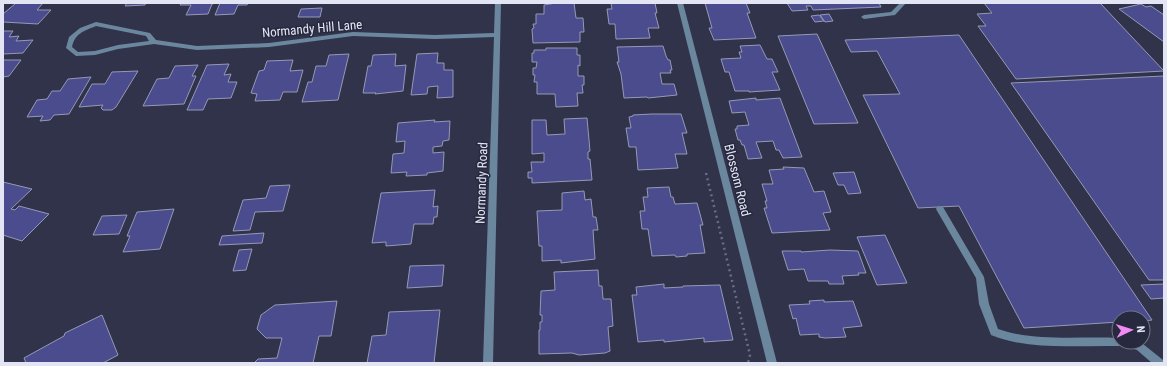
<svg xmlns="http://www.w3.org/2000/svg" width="1167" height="366" font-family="'Roboto Condensed',sans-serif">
<rect width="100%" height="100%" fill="#31334a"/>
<g fill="#4a4c8d" stroke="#9699b5">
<path d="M16,3H43L37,10H51L38,24L3,22V14Z"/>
<path d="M127,3H146L145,5L125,6Z"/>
<path d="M181,3H216L212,4L208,14L186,15L191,5H180Z"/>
<path d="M220,3H248L247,5H238L234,14L215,15Z"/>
<path d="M556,3H574L576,18H583L584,32H580V42L533,43L532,29L534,28L533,24H536V14H544V5Z"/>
<path d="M611,3H655L657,13H655L659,28H648L650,38L616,39L615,24H609L607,9H612Z"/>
<path d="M705,3H746L750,13H747L756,38L714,40L709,28H712Z"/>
<path d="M787,3H879L881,7L813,10L811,6H806L808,10L792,11Z"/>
<path d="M984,3H1100L1164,71L1016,79L978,26H986L977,14L992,13Z"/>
<path d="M1141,4L1146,7L1151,6L1164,15V42L1119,9Z"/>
<path d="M322,8L320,17H298L301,9Z"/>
<path d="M829,14L833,21L825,22L820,15Z"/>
<path d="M819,15L824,21L815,22L811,16Z"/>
<path d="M3,31H13L9,37L19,36L16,41L33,40L23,53L3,54Z"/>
<path d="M817,34L858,123L814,124L778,36Z"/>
<path d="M959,35L1152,320L1143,321V318H1119V322L1024,328L959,206L918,208L863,95L900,94L877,51L851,52L845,40Z"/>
<path d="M760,45L767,59H772L778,72H772L780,90L749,92V91H735L729,72H725L721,59L741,58L739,52H742L740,46Z"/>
<path d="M663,46L666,56L668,60H670L672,70H670L671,73H660L662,84H674L677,95L648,98L647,97L624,98L621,74L617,62H619L617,47Z"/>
<path d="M546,48H577V55H580V66L578,65V76H584V85H582L583,93H577L578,106L556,107L555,94H537V82H534L535,75H533V68H536L537,62H532V53H534V50H546Z"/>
<path d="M438,53L437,63H444V70H453V97L437,98L438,86L428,87L427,94L411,95L417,54Z"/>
<path d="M349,54L338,100L302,102L308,82H312L316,66H326L329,55Z"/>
<path d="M396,54L395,66L406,65L403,91L375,94L376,93H363L368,66H371L373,55Z"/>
<path d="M3,60H21L9,76L3,77Z"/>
<path d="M293,60L290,71L303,70L297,92H283L280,100L255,101L257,94L251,93L259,71L264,70L267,61Z"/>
<path d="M229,64L224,75L231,74L228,82H237L231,98L208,99L203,110H187L207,65Z"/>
<path d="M198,65L192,76H196L184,104L143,106L157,79L169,78L175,66Z"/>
<path d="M138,71L116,107L112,110H103L101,108L103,105L79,107L92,84H105L112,72Z"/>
<path d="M1164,76V280H1149L1011,83Z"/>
<path d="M91,77L69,114L54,115L50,120L40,121L43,116L27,117L37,100L47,99L52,91H60L68,79Z"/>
<path d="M756,98V100L780,98L802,157L783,158L779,150H776L773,141L756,142L762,158L748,159L744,145H742L740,140H738L735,129H737V126L749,125L745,112L732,113L729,101Z"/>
<path d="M652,114H681L687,133H682L687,154H675L678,168L638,170L636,147H629L626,128H631L629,117L633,116V115Z"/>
<path d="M587,118L590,151L588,152V159H590L592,180L532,183V178H528V172H532L531,162H544V153L532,154V120H546L547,135L565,134L564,119Z"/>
<path d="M435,120L434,122L450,121L449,140L443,141L442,146L433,147V153L444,152L443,171L427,173V175L406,176L407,172L391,173L393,154L404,153L405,141L396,142L398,123Z"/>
<path d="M783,167L804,168L814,192L824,191L831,212L823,213L830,230L772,233L764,208H767L765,201H767L762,184H773L769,170L784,169Z"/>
<path d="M854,172L861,193L848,194L844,185H838L833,173Z"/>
<path d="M3,182L32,189L11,209L15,210L19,206L49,214L22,241L3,235Z"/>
<path d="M290,185L283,211L255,212L250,230L233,231L243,200L266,198L270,186Z"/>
<path d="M669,187L671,197H673L675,204L697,203L703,225H700L705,253L687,254V256L676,257L675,255L652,256L648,229H642L640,211H645L643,197H648L647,188Z"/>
<path d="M435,190L433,207L438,206L437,217H434L433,224H414L411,244L386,246V242L372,243L381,193Z"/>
<path d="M584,191L585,200L591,199L593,217H596L598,230H593L595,259L561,263V260L542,261V246H539L537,211L562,210V193Z"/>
<path d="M174,209L160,249L123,252L130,236H127L137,212Z"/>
<path d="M127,215L119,234L93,235L102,216Z"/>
<path d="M264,233L262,243L219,245L222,236Z"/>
<path d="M885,235L907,283L877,285L857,237Z"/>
<path d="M252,249L246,270L233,271L239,250Z"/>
<path d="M830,250L858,251L866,273H858L859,275L842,276L844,284H829L828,281H808L804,269L788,270L782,251H801V252Z"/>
<path d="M444,265L442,286L407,288L410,266Z"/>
<path d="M598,270L599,286H602L603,299H611L613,326L608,327L610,351L605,353L579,355L572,353L539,354V330H540V322H542V315H540L541,291L555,290L554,272Z"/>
<path d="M664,284V288L683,287V286L720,285L733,340L704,342V338L664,342V340L638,342L632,295H637L636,287Z"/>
<path d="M1164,284V298L1151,299L1141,285Z"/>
<path d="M824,300V302L853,301L862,326L843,328L846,337L825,338L819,337V334L800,335L796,318L793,319L789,305L810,304L809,301Z"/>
<path d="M337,301L331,336H319L313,363H254L258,359L277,358L282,338H266L257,329L261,315L275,305Z"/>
<path d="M440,310L434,363H367L372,336L386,335L389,312Z"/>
<path d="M102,315L118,355L103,363H26L24,358L64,336L65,333Z"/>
</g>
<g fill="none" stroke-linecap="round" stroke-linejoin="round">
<path stroke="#6b6d82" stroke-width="2.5" stroke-dasharray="2 3.5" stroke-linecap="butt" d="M706,173L750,355L748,363"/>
<g fill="#6b879e" fill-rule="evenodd">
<path d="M900,3H906L895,15L864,19L861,17L864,15L891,12Z"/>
<path d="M940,206L943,207L984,277L989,304L998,329C1036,342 1079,336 1119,338V342H1139L1143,344L1163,360L1164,363H1152L1137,350L1122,345L1119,346C1076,345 1031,351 991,335L979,304L976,278L936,209L937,207Z"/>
</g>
<g fill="#6b879e" fill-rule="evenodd">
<path d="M495,3H501L493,363H483L494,37L435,39L353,36L269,47L197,50L154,44L118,49L95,55L76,56L66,48L69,37L80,28L96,22L150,33L156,40L197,46L269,43L353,32L435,35L494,33ZM96,26L146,36L149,41L118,45L95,51L78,52L72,47C75,33 84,31 96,26Z"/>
<path d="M677,3H683L777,363H767Z"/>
</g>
</g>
<g text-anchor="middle" stroke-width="3" stroke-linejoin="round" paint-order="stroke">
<g font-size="13" fill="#e3e5f4" stroke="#27293f">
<text transform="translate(312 28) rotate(-5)" y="5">Normandy Hill Lane</text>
<text transform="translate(738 180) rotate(76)" y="5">Blossom Road</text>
<text transform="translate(481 183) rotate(-88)" y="5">Normandy Road</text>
</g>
</g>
<rect width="1167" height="366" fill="none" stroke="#e3e5f4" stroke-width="8"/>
<g transform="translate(1131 330) rotate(86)"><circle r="19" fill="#27293f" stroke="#727487"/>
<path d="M0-3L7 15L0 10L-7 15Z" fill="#f18af4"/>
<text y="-6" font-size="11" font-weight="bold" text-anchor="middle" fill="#e3e5f4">N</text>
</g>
</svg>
